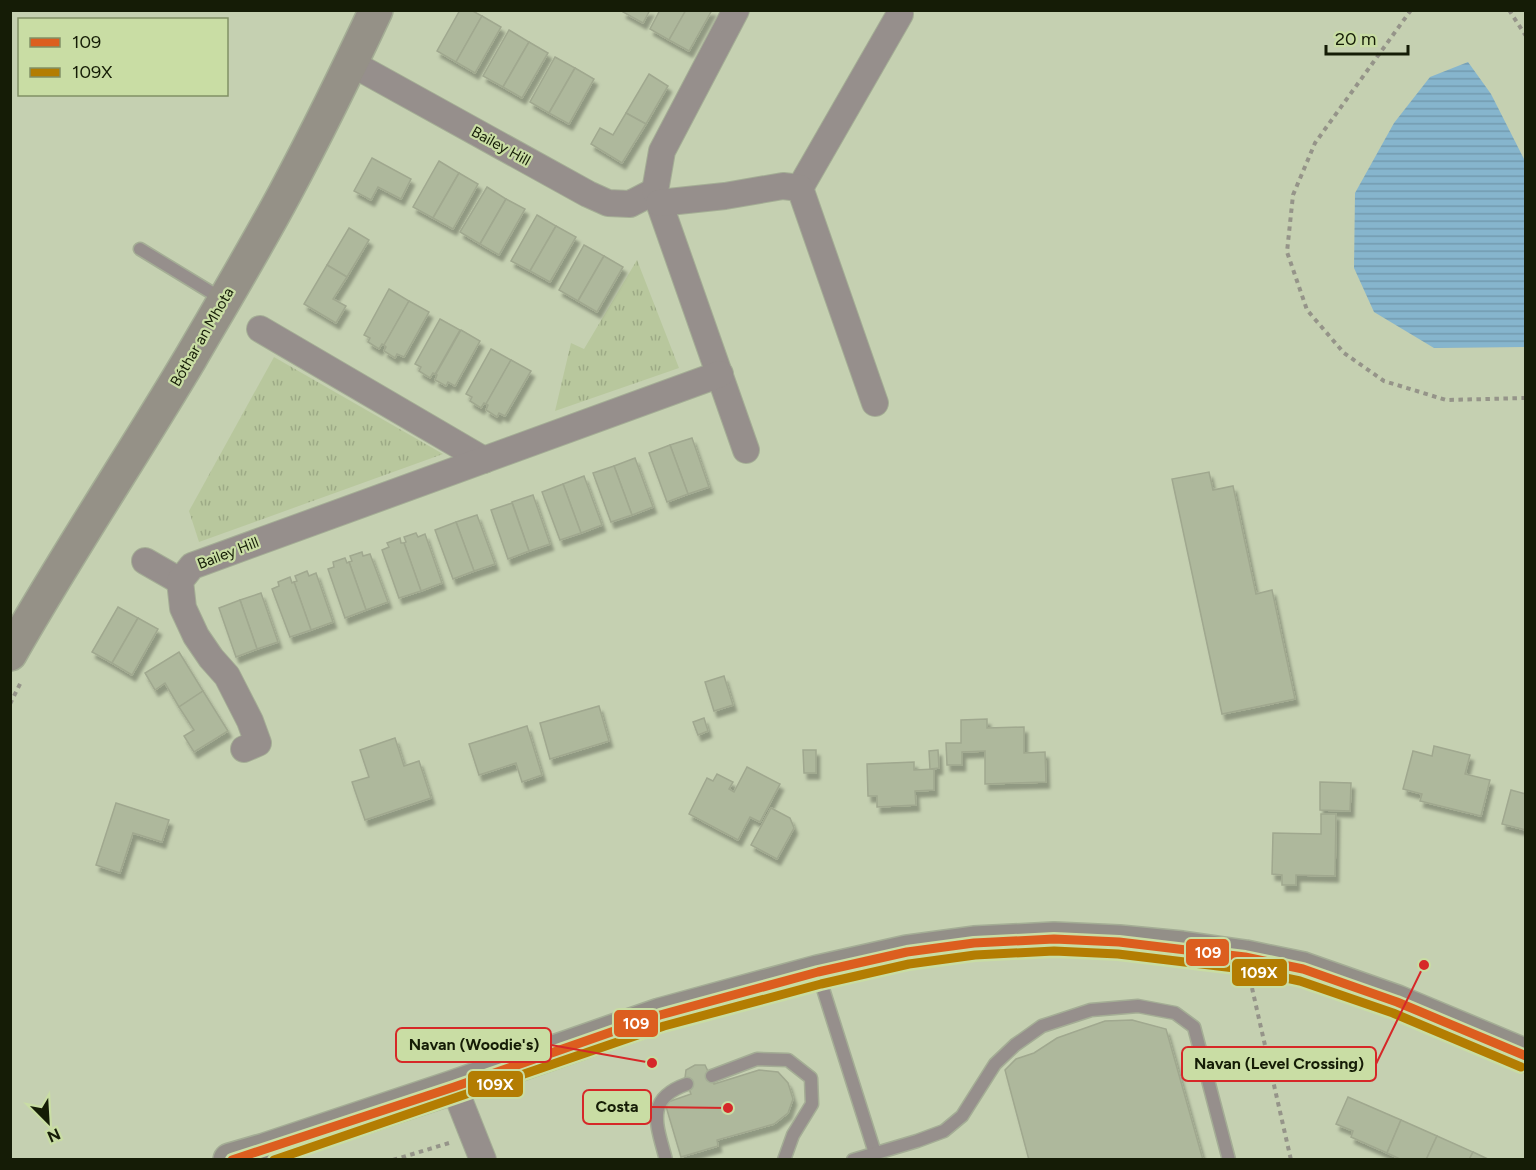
<svg xmlns="http://www.w3.org/2000/svg" width="1536" height="1170" font-family="Figtree,sans-serif">
<defs>
<pattern id="grass-tufts" width="24" height="20" patternUnits="userSpaceOnUse" patternTransform="scale(1.5)"><rect width="24" height="20" fill="#b8c79d"/><path d="M3 7l-1-3M5 7V3M7 7l1-3M15 17l-1-3M17 17v-4M19 17l1-3" fill="none" stroke="#9daa86"/></pattern>
<pattern id="water-rules" width="6" height="5" patternUnits="userSpaceOnUse" patternTransform="scale(1.5)"><rect width="6" height="5" fill="#86b5cd"/><path d="M0 2.5h6" fill="none" stroke="#739baf"/></pattern>
<filter id="shadow"><feDropShadow dx="3.5" dy="6" stdDeviation="1.5" flood-color="#0004"/></filter>
</defs>
<rect width="100%" height="100%" fill="#c5d0b1"/>
<g fill="url(#grass-tufts)">
<path d="M637,260L679,368L555,411L571,343L584,349Z"/>
<path d="M274,357L443,454L199,542L189,511Z"/>
</g>
<path fill="url(#water-rules)" d="M1468,62L1491,94L1525,161V347L1434,348L1374,312L1354,268L1355,193L1394,123L1430,77Z"/>
<g fill="#aeb89c" stroke="#a0a88f" stroke-width="1.5" filter="url(#shadow)">
<path d="M460,10H471L482,16L456,62L437,51Z"/>
<path d="M624,10H650L643,23L623,12Z"/>
<path d="M660,10H686L669,40L650,29Z"/>
<path d="M686,10H712L689,51L669,40Z"/>
<path d="M482,16L501,27L475,73L456,62Z"/>
<path d="M509,30L529,42L503,87L483,76Z"/>
<path d="M529,42L548,53L522,98L503,87Z"/>
<path d="M555,57L575,68L549,113L530,102Z"/>
<path d="M575,68L594,79L569,124L549,113Z"/>
<path d="M649,74L668,86L646,124L626,113Z"/>
<path d="M626,113L646,124L622,163L591,144L600,128L613,135Z"/>
<path d="M372,158L411,179L401,199L378,187L371,200L354,191Z"/>
<path d="M439,161L459,173L433,218L413,207Z"/>
<path d="M459,173L478,184L453,229L433,218Z"/>
<path d="M487,187L506,199L480,244L460,232Z"/>
<path d="M506,199L525,209L499,255L480,244Z"/>
<path d="M537,215L556,226L530,271L511,261Z"/>
<path d="M556,226L576,237L550,282L530,271Z"/>
<path d="M349,228L369,240L347,277L327,265Z"/>
<path d="M584,245L604,256L578,301L559,290Z"/>
<path d="M604,256L623,267L597,312L578,301Z"/>
<path d="M327,265L347,277L333,299L346,306L336,323L304,304Z"/>
<path d="M389,289L409,301L384,345L382,344L379,349L368,342L370,338L364,335Z"/>
<path d="M409,301L429,312L404,357L397,354L395,358L384,351L386,347L384,345Z"/>
<path d="M440,319L460,330L435,374L433,373L430,378L419,371L421,367L415,364Z"/>
<path d="M461,330L480,341L455,386L448,382L446,386L435,380L437,375L436,374Z"/>
<path d="M491,349L511,360L486,404L484,403L481,408L470,401L472,397L466,394Z"/>
<path d="M511,360L531,371L505,416L499,413L497,417L486,410L488,405L486,404Z"/>
<path d="M692,438L709,487L688,494L670,445Z"/>
<path d="M670,445L688,494L667,502L649,453Z"/>
<path d="M635,458L653,507L632,515L614,466Z"/>
<path d="M614,466L632,515L611,522L593,473Z"/>
<path d="M1209,472L1213,490L1233,486L1256,594L1272,590L1295,699L1222,714L1172,479Z"/>
<path d="M584,476L602,525L581,533L563,484Z"/>
<path d="M563,484L581,533L560,540L542,492Z"/>
<path d="M533,495L550,544L529,551L512,502Z"/>
<path d="M512,503L529,551L508,559L491,510Z"/>
<path d="M477,515L495,564L474,571L456,522Z"/>
<path d="M456,522L474,571L453,579L435,530Z"/>
<path d="M416,533L418,537L425,534L442,583L421,591L404,543L406,542L404,537Z"/>
<path d="M400,538L401,543H404L421,591L399,598L382,550L389,547L387,543Z"/>
<path d="M362,552L363,556L370,554L388,602L366,610L349,562L352,561L350,556Z"/>
<path d="M345,558L347,563L349,562L366,610L345,618L328,569L334,567L333,562Z"/>
<path d="M307,571L309,576L316,573L333,622L311,630L294,582L297,581L295,576Z"/>
<path d="M290,577L292,583L294,582L311,630L290,637L272,589L279,586L278,582Z"/>
<path d="M261,593L278,642L257,649L240,600Z"/>
<path d="M240,600L257,649L236,657L219,608Z"/>
<path d="M118,607L138,618L112,663L92,652Z"/>
<path d="M138,618L158,629L132,675L112,663Z"/>
<path d="M179,652L203,691L179,707L165,683L155,690L145,673Z"/>
<path d="M724,676L733,705L714,711L705,682Z"/>
<path d="M203,691L228,731L194,752L184,736L194,730L179,707Z"/>
<path d="M599,706L609,741L550,759L540,723Z"/>
<path d="M704,718L708,731L698,735L693,722Z"/>
<path d="M987,719V728L1024,727V753L1045,752L1046,782L985,784V751L962,752V765H947L946,743H961V720Z"/>
<path d="M527,726L542,775L522,782L516,763L479,775L469,744Z"/>
<path d="M395,738L404,766L419,761L431,798L365,820L352,782L369,777L360,750Z"/>
<path d="M1434,746L1470,755L1465,774L1490,780L1481,816L1420,801L1422,794L1403,789L1413,751L1432,756Z"/>
<path d="M803,750H816V773H804Z"/>
<path d="M938,750L939,768L930,769L929,751Z"/>
<path d="M914,762V770L934,769V790L915,791L916,805L877,807V796H868L867,764Z"/>
<path d="M747,767L780,784L760,822L750,817L738,840L689,814L707,778L713,781L717,774L733,782L729,789L734,792Z"/>
<path d="M1320,782L1351,783L1350,811L1320,810Z"/>
<path d="M1511,790L1526,794V830L1502,824Z"/>
<path d="M116,803L169,820L162,842L133,833L120,873L96,865Z"/>
<path d="M771,808L790,818L794,828L777,859L751,845Z"/>
<path d="M1321,814H1336L1335,876L1296,875V885H1282V875L1272,874L1273,833L1321,834Z"/>
<path d="M1132,1020L1166,1029L1203,1160H1029L1005,1070L1016,1059L1034,1053L1057,1038L1105,1021Z"/>
<path d="M695,1065H705L714,1084L759,1070L778,1072L788,1083L793,1099L788,1113L774,1124L717,1140L718,1146L681,1157L665,1103L691,1094L685,1078L686,1070Z"/>
<path d="M1348,1097L1401,1120L1387,1153L1351,1137L1353,1131L1336,1124Z"/>
<path d="M1401,1120L1437,1136L1426,1160H1402L1387,1153Z"/>
<path d="M1437,1136L1473,1152L1469,1160H1426Z"/>
<path d="M1473,1152L1490,1160H1469Z"/>
</g>
<g fill="none" stroke-linecap="round" stroke-linejoin="round">
<defs>
<g id="service">
<path d="M140,249L222,299"/>
<path d="M818,973L875,1153"/>
<path d="M712,1076L757,1059L788,1060L811,1078L812,1104L793,1135L784,1160"/>
<path d="M666,1160C657,1125 644,1099 687,1084"/>
<path d="M853,1160L917,1141L944,1131L962,1116L995,1064L1015,1045L1042,1026L1091,1010L1138,1006L1175,1013L1194,1027L1229,1160"/>
</g>
<g id="minor">
<path d="M351,63L588,194L608,203L630,204L655,191L746,450"/>
<path d="M800,188L900,14"/>
<path d="M655,191L662,151L736,10"/>
<path d="M659,203L725,196L783,186L800,188L875,403"/>
<path d="M260,329L484,460"/>
<path d="M145,561L180,581"/>
<path d="M244,749L258,743L250,721L227,676L211,658L196,636L183,608L180,581L192,566L720,374"/>
<path d="M454,1087L483,1160"/>
</g>
<path id="secondary" d="M230,1160L265,1150L454,1087L660,1015L818,972L907,952L974,943L1054,939L1119,942L1182,948L1245,957L1303,969L1397,1002L1526,1056"/>
<path id="primary" d="M10,654C67,554 131,458 190,359C222,304 255,249 285,193C317,133 347,72 376,10"/>
</defs>
<use href="#service" stroke="#a4ad95" stroke-width="15"/>
<use href="#minor" stroke="#a4ad95" stroke-width="28"/>
<use href="#secondary" stroke="#a4ad95" stroke-width="36"/>
<use href="#primary" stroke="#a4ad95" stroke-width="36"/>
<g stroke="#959489" stroke-width="4" stroke-dasharray="4.5 4.5" stroke-linecap="butt">
<path d="M1411,10L1315,143L1293,195L1287,252L1307,310L1344,353L1384,381L1446,400L1526,398"/>
<path d="M1509,10L1526,36"/>
<path d="M10,704L21,682"/>
<path d="M1252,988L1291,1160"/>
<path d="M393,1160L449,1143"/>
</g>
<use href="#service" stroke="#968f8c" stroke-width="12"/>
<use href="#minor" stroke="#968f8c" stroke-width="26"/>
<use href="#secondary" stroke="#938f88" stroke-width="33"/>
<use href="#primary" stroke="#959187" stroke-width="33"/>
<defs>
<path id="bus-1" d="M232,1160L454,1087L660,1015L818,972L907,952L974,943L1054,939L1119,942L1245,957L1303,969L1397,1002L1526,1056"/>
<path id="bus-2" d="M274,1160L664,1026L821,984L909,964L975,955L1054,951L1118,954L1243,969L1300,981L1393,1013L1521,1067"/>
</defs>
<use href="#bus-1" stroke="#c9dda4" stroke-width="14"/>
<use href="#bus-2" stroke="#c9dda4" stroke-width="14"/>
<use href="#bus-1" stroke="#dc5e1f" stroke-width="9"/>
<use href="#bus-2" stroke="#b37d02" stroke-width="9"/>
</g>
<g text-anchor="middle" stroke-width="4.5" stroke-linejoin="round" paint-order="stroke">
<g font-size="15" fill="#151c06" stroke="#c9dda4">
<text transform="translate(501 146) rotate(29)" y="5">Bailey Hill</text>
<text transform="translate(202 337) rotate(-60)" y="5">Bóthar an Mhota</text>
<text transform="translate(228 553) rotate(-21)" y="5">Bailey Hill</text>
</g>
</g>
<path fill="none" stroke="#d62828" stroke-width="2" d="M652 1063L551 1045M1424 965L1376 1064M728 1108L651 1107"/>
<g fill="#d62828" stroke="#c9dda4" stroke-width="2">
<circle cx="652" cy="1063" r="6"/>
<circle cx="1424" cy="965" r="6"/>
<circle cx="728" cy="1108" r="6"/>
</g>
<g fill="#c9dda4" stroke="#d62828" stroke-width="2">
<rect x="396" y="1028" width="155" height="34" rx="6"/>
<rect x="1182" y="1047" width="194" height="34" rx="6"/>
<rect x="583" y="1090" width="68" height="34" rx="6"/>
</g>
<g font-size="16" text-anchor="middle" font-weight="bold" fill="#151c06">
<text x="474" y="1050">Navan (Woodie's)</text>
<text x="1279" y="1069">Navan (Level Crossing)</text>
<text x="617" y="1112">Costa</text>
</g>
<g stroke="#c9dda4" stroke-width="2">
<rect x="1185" y="938" width="45" height="29" rx="6" fill="#dc5e1f"/>
<rect x="1231" y="958" width="57" height="29" rx="6" fill="#b37d02"/>
<rect x="613" y="1009" width="46" height="29" rx="6" fill="#dc5e1f"/>
<rect x="467" y="1070" width="57" height="28" rx="6" fill="#b37d02"/>
</g>
<g font-size="16" text-anchor="middle" font-weight="bold" fill="#fff">
<text x="1208" y="958">109</text>
<text x="1259" y="978">109X</text>
<text x="636" y="1029">109</text>
<text x="495" y="1090">109X</text>
</g>
<rect width="1536" height="1170" fill="none" stroke="#151c06" stroke-width="24"/>
<rect x="18" y="18" width="210" height="78" fill="#c9dda4" stroke="#819065" stroke-width="1.5"/>
<rect x="30" y="38" width="30" height="9" fill="#dc5e1f" stroke="#819065" stroke-width="1.5"/>
<text x="72" y="48" font-size="18" fill="#151c06">109</text>
<rect x="30" y="68" width="30" height="9" fill="#b37d02" stroke="#819065" stroke-width="1.5"/>
<text x="72" y="78" font-size="18" fill="#151c06">109X</text>
<g transform="translate(48 1122) rotate(156)" stroke="#c9dda4" stroke-width="4.5" paint-order="stroke">
<path d="M0-4.5L10 22L0 15L-10 22Z" fill="#151c06"/>
<text y="-9" font-size="16" font-weight="bold" text-anchor="middle" fill="#151c06">N</text>
</g>
<path d="M1326 45v9h82v-9" fill="none" stroke="#151c06" stroke-width="3"/>
<text x="1335" y="45" font-size="18" fill="#151c06" stroke="#c9dda4" stroke-width="4.5" paint-order="stroke">20 m</text>
</svg>
